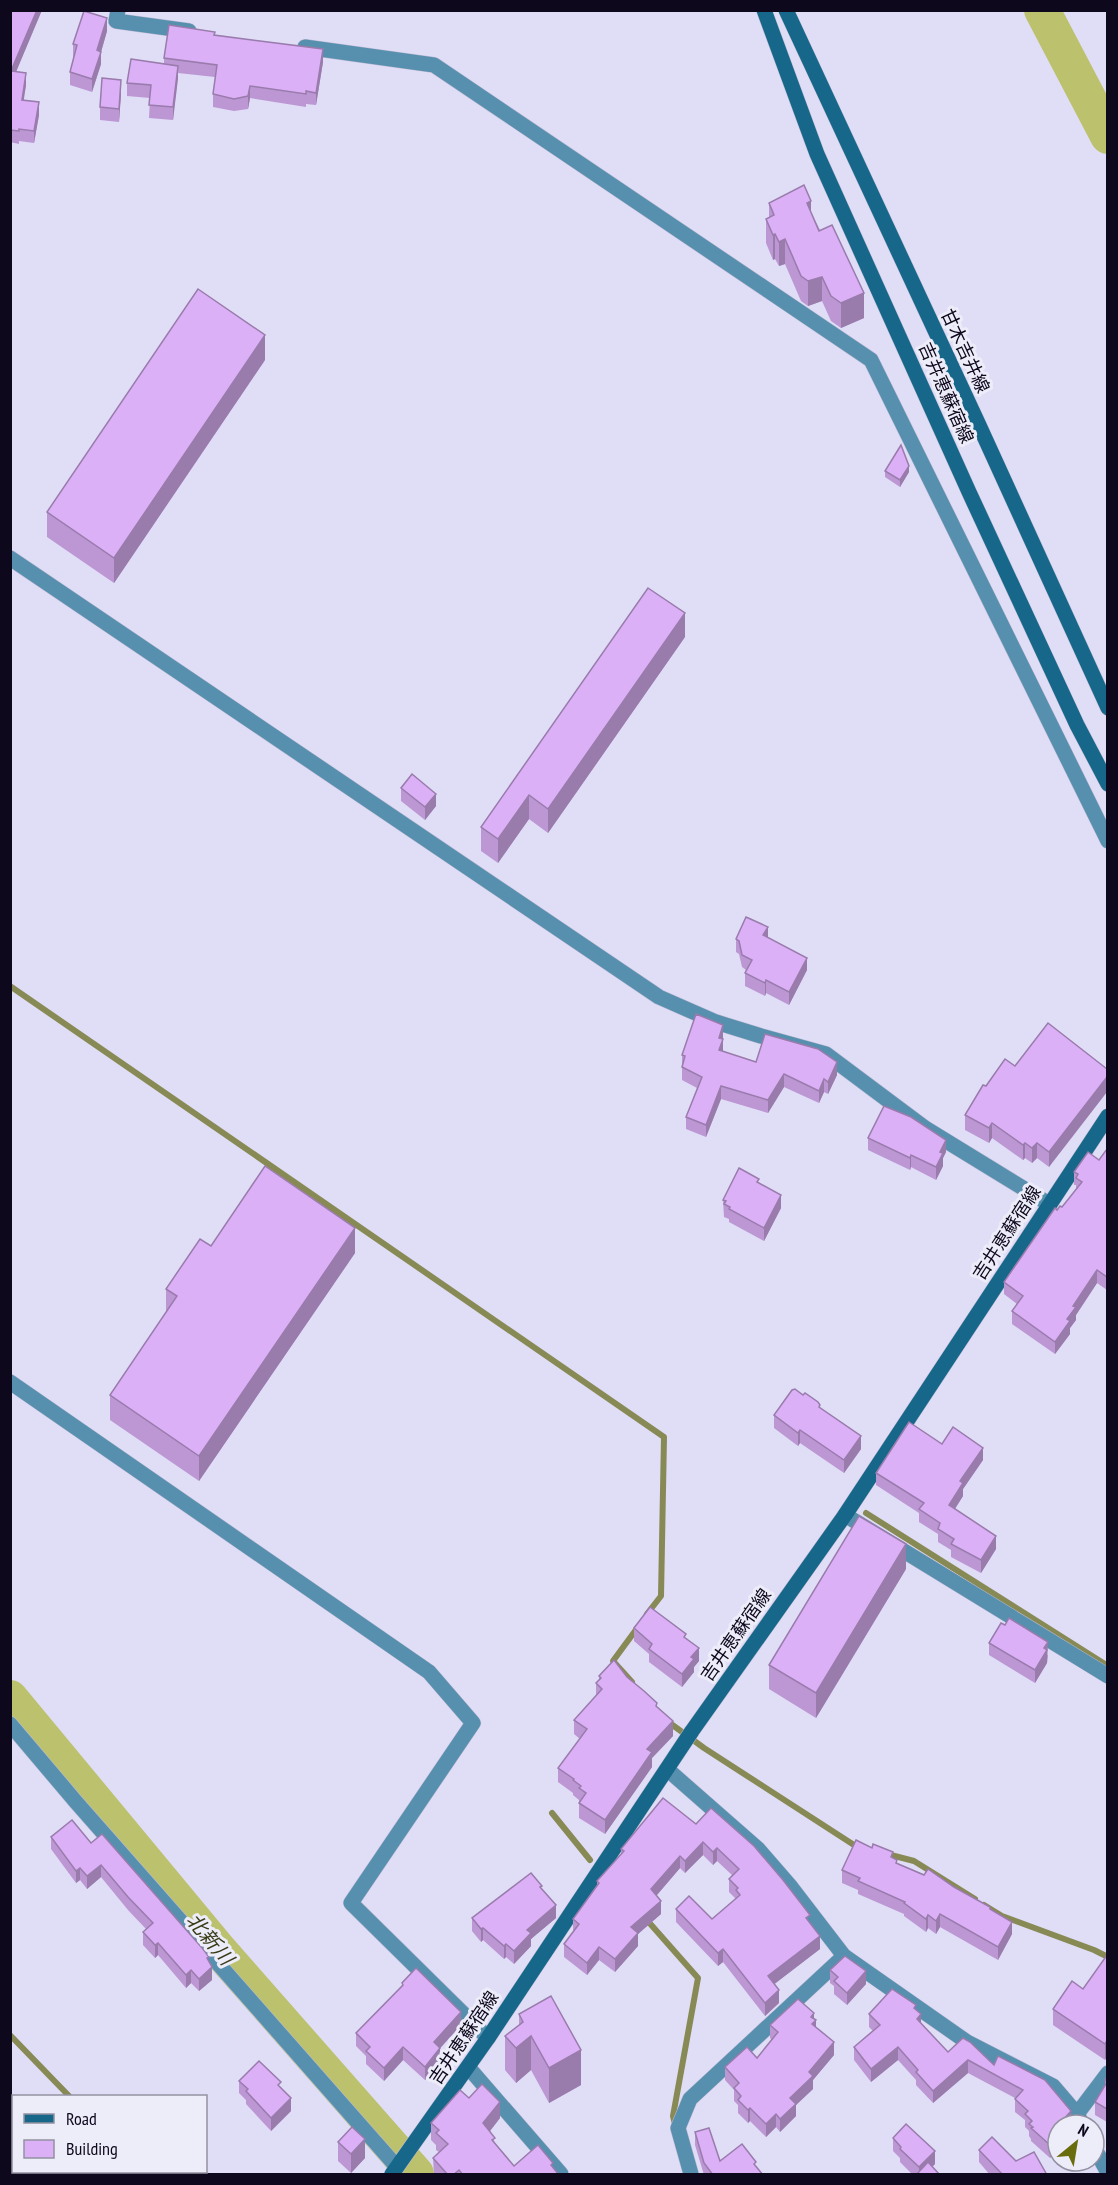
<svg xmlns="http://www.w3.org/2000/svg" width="1118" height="2185" font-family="'PT Sans Narrow','Noto Sans JP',sans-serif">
<rect width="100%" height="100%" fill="#e0ddf6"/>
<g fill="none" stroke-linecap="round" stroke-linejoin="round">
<g stroke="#888a55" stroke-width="6">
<path d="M10,986L664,1437L661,1596L647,1614"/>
<path d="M866,1513L1108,1666"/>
<path d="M632,1682L613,1661L638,1627"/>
<path d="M667,1721L704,1748L854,1845L859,1846"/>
<path d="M552,1813L590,1860"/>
<path d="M887,1854L914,1861L975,1899"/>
<path d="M984,1905L1002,1916L1094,1950L1108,1957"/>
<path d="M646,1919L698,1978L673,2116L675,2124"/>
<path d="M10,2035L69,2096"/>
<path d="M140,2172L143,2174"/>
</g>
<g stroke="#bcc16e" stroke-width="36">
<path d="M1042,10L1108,136"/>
<path d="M10,1698L219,1950L416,2174"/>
</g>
<defs>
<g id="street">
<path d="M118,10L116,21L189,31"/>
<path d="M305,47L434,65L871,360L1108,841"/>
<path d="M10,558L659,997L716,1022L761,1036L826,1054L925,1128L1049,1204"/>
<path d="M10,1382L429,1672L473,1723L351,1903L488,2038"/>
<path d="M845,1515L1108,1676"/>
<path d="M10,1724L76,1802L397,2167"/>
<path d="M668,1770L758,1849L791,1887L844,1956L967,2042L1053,2086L1077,2114L1083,2125"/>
<path d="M468,2067L561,2174"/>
<path d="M1077,2114L1108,2073"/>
<path d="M1094,2147L1108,2173"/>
<path d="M691,2174L678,2128L690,2099L844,1956"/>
</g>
<g id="secondary">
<path d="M764,10L817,154L969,492L1077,725L1108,784"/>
<path d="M786,10L978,423L1108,708"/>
<path d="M392,2174L488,2038L692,1731L845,1515L1108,1116"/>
</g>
</defs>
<use href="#street" stroke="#bebbd3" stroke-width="16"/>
<use href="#secondary" stroke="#bebbd3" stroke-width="16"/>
<use href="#street" stroke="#5790ae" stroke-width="15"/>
<use href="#secondary" stroke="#166789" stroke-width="15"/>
</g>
<g fill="#bc97d4">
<path d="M10,10H42L16,71L26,85L23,100L39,115L34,143L19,141V144L10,142Z"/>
<path d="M107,31L101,52V64L92,92L70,85V72L74,57H73V44Z"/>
<path d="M215,35L323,62L316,105L306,104V107L250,98L248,109L234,111L213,107V94L215,77L178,73L173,120L149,118L150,98L127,96V83L164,64V58Z"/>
<path d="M121,93L119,122L100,120V107Z"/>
<path d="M769,203L811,212L864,318L841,328L831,321L822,301L808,306L801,301L785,264L779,266L775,259L773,260L766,243V219L769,217Z"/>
<path d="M265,360L114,583L47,537V512Z"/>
<path d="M885,471L909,472L900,487L885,477Z"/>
<path d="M685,637L548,833L529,819L498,863L481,851V827Z"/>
<path d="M401,788L436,806L425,820L401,801Z"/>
<path d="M768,937L807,970L789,1005L766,993L765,996L745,986V973L746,970L742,967L739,954L736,952V939Z"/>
<path d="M723,1037V1051L756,1062L837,1075L828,1094L824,1092L819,1103L784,1087L768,1113L721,1099L706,1137L686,1129V1117L697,1088L682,1080V1055Z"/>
<path d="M1015,1066L1107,1069L1049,1167L1037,1158L1032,1163L1025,1158L1023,1160L992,1138L989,1143L965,1130V1115L986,1086Z"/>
<path d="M868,1138L946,1152L943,1158V1166L936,1180L911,1167L910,1170L868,1150Z"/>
<path d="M1107,1149V1290L1097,1283L1076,1315V1320L1070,1328V1334L1055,1354L1012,1324V1311L1017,1304L1004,1294V1282L1057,1210L1062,1207L1076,1189V1185H1074V1172L1099,1160Z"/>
<path d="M759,1184L781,1208L764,1241L729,1222V1219L724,1217L723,1200Z"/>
<path d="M355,1253L199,1481L110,1420V1395L166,1313V1289Z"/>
<path d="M820,1408L861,1449L844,1473L800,1443L798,1446L774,1428V1415Z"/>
<path d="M983,1460L963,1489V1496L955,1509L996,1549L981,1573L951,1557V1550L938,1542V1534L919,1522V1513L876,1485V1473Z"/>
<path d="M906,1569L816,1718L769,1689V1665Z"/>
<path d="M634,1628L686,1638L699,1661L694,1667V1672L682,1687L649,1662V1654L634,1641Z"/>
<path d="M989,1643L1048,1655L1047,1663L1035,1683L989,1655Z"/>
<path d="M599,1676L627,1677L657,1707L673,1736L652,1758V1767L605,1834L579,1818V1800L573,1795V1793L558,1782V1768L580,1739L574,1734V1720L596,1696V1683L599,1680Z"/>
<path d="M663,1798L810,1923L820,1949L774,1984L779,2003L765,2016L723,1962L718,1966L676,1922V1909L712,1919L736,1899L729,1892V1879L732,1875L717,1861L713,1865L703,1855L685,1873L680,1868L656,1896L661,1914L638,1934V1946L615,1972L599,1960L587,1975L564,1957V1944L573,1932V1919L597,1885V1881L621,1855V1849Z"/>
<path d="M51,1837L91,1843L209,1961L212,1980L199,1991L191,1983L186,1988L158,1955L155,1958L143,1945V1932L146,1929L128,1910L101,1877L87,1889L80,1880L76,1883L51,1849Z"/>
<path d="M893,1858L897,1863L954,1887L990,1909L1012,1934L998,1960L940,1927L936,1934L928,1928L926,1932L904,1916V1914L858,1894V1890L842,1883V1870Z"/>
<path d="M542,1889L556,1918L531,1939V1946L514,1964L506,1957L504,1959L483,1940L481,1942L472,1931V1918Z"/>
<path d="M1107,1955L1105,2060L1053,2025V2009L1083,1989Z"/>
<path d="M830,1970L866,1984L847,2005L834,1994V1986L830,1983Z"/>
<path d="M402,1983L461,2025L440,2048V2061L425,2080L403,2060L384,2081L366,2064V2056L356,2046V2033L402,1986Z"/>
<path d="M916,2010L921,2023L948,2052L994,2065L1071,2124L1070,2125H1058L1050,2158L1031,2141V2139L1029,2136V2131L1025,2127V2120L1015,2112V2098L968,2073L933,2103L916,2085V2080L898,2060L871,2082L854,2060V2047L873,2031L869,2027V2014Z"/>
<path d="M519,2014L581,2085L549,2103L531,2070L516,2083L505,2070V2036L519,2025Z"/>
<path d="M814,2019L816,2027L834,2055L813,2080V2089L796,2105V2116L780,2132L776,2127L766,2137L750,2121L748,2123L738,2113V2105L734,2101V2090L725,2080V2067L757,2058L772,2040L770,2038V2025Z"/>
<path d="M1107,2077V2122L1095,2115V2102L1105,2086V2080Z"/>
<path d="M239,2081L281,2087L291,2111L271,2131L246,2104V2100L239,2093Z"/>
<path d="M469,2098L500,2118L490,2131L495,2143L514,2166L553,2167L559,2175H434L433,2158L439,2152L436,2150V2145L431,2140V2123Z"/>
<path d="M695,2132L720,2161L756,2166L763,2175H704L695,2145Z"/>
<path d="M893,2138L935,2164L932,2166L940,2175H913L900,2162V2158L893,2151Z"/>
<path d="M338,2142L365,2158L351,2173L338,2161Z"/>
<path d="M979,2150L1016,2161L1047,2175H990L979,2162Z"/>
</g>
<g fill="#997bac">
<path d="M37,10H42L11,84V71Z"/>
<path d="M107,18V31L101,52V64L92,92V79L97,50Z"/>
<path d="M323,49V62L316,105V93Z"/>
<path d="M178,66V79L173,120V107Z"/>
<path d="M26,73V85L22,112V100Z"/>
<path d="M121,80V93L119,122V109Z"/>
<path d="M250,86V98L248,109V96Z"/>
<path d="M39,102V115L34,143V131Z"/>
<path d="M811,201V226L807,203Z"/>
<path d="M775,234V259L773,260V235Z"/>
<path d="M785,239V264L779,266V242Z"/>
<path d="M822,277V301L808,306V281Z"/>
<path d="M864,293V318L841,328V303Z"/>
<path d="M265,335V360L114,583V558Z"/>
<path d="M909,466V472L900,487V480Z"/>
<path d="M685,613V637L548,833V809Z"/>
<path d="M436,794V806L425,820V807Z"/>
<path d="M529,795V819L498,863V839Z"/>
<path d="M768,927V940L763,935Z"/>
<path d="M807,958V970L789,1005V992Z"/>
<path d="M766,980V993L765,996V983Z"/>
<path d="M723,1025V1052L719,1063V1038Z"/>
<path d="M837,1062V1075L828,1094V1082Z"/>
<path d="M784,1074V1087L768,1113V1100Z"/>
<path d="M1107,1077V1092L1049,1167V1152Z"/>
<path d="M824,1079V1092L819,1103V1091Z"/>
<path d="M721,1086V1099L706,1137V1125Z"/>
<path d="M992,1123V1138L989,1143V1128Z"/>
<path d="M946,1140V1152L943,1158V1166L936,1180V1167L940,1152Z"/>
<path d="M1025,1143V1158L1023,1160V1145Z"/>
<path d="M1037,1143V1158L1032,1163V1148Z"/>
<path d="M911,1155V1167L910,1170V1158Z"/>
<path d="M781,1195V1208L764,1241V1228Z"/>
<path d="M355,1228V1253L199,1481V1456Z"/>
<path d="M1097,1270V1283L1076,1315V1320L1070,1328V1334L1055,1354V1342L1073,1306Z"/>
<path d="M800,1430V1443L798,1446V1433Z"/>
<path d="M861,1436V1449L844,1473V1460Z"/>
<path d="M983,1448V1460L963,1489V1496L949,1518V1505L960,1481Z"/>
<path d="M996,1536V1549L981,1573V1560Z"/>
<path d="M906,1544V1569L816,1718V1693Z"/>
<path d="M1048,1642L1047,1663L1035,1683V1670L1044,1648Z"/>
<path d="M699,1648V1661L694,1667V1672L682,1687V1674L691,1657Z"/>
<path d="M673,1721V1736L652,1758V1767L605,1834V1820L647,1749Z"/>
<path d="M703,1842V1855L685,1873V1861Z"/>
<path d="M717,1848V1861L713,1865V1852Z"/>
<path d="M680,1856V1868L651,1902V1889Z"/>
<path d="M101,1865V1877L87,1889V1876Z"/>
<path d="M80,1868V1880L76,1883V1871Z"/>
<path d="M661,1901V1914L638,1934V1946L615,1972V1959L631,1927Z"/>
<path d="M556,1905V1918L531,1939V1946L514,1964V1951L527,1930Z"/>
<path d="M940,1914V1927L936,1934V1921Z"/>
<path d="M928,1915V1928L926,1932V1919Z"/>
<path d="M1012,1922V1934L998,1960V1947Z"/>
<path d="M483,1928V1940L481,1942V1929Z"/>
<path d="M820,1936V1949L768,1989V1976Z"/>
<path d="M158,1943V1955L155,1958V1945Z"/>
<path d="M506,1944V1957L504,1959V1946Z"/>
<path d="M599,1947V1960L587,1975V1963Z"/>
<path d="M723,1949V1962L718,1966V1953Z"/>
<path d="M212,1967V1980L199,1991V1979Z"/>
<path d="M191,1970V1983L186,1988V1975Z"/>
<path d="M866,1971V1984L847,2005V1993Z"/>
<path d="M779,1990V2003L765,2016V2003Z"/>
<path d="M461,2012V2025L434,2055V2042Z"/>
<path d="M814,2013V2022L816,2020V2033L811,2017Z"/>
<path d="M921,2014V2027L917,2019Z"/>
<path d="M531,2036V2070L516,2083V2048Z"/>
<path d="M1107,2040V2057L1105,2060V2044Z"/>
<path d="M834,2042V2055L813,2080V2089L796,2105V2116L780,2132V2119L790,2098L809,2072Z"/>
<path d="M403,2047V2060L384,2081V2068Z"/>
<path d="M898,2047V2060L871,2082V2069Z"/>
<path d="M440,2048V2061L425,2080V2067Z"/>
<path d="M581,2050V2085L549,2103V2068Z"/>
<path d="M968,2060V2073L933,2103V2091Z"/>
<path d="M291,2098V2111L271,2131V2118Z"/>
<path d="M500,2102V2118L483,2140V2123Z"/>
<path d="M750,2108V2121L748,2123V2110Z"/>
<path d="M1071,2111V2124L1070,2125H1058Z"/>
<path d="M776,2114V2127L766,2137V2124Z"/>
<path d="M1058,2126V2148L1050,2158V2145L1056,2128Z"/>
<path d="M365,2139V2158L351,2173V2154Z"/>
<path d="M935,2151V2164L925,2175H919V2167Z"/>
</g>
<g fill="#dbb0f6" stroke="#997bac" stroke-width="1.5">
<path d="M10,10H37L11,71L26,73L22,100L39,102L34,131L19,129V131L10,130Z"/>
<path d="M84,11L107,18L97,50L101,52L92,79L70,72L77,45L73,44Z"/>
<path d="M169,25L215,32L214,35L323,49L316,93L306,91V94L250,86L248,96L234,99L213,94L217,65L164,58Z"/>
<path d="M131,59L178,66L173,107L149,105L151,85L127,83Z"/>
<path d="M102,78L121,80L119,109L100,107Z"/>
<path d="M804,185L811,201L807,203L819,231L832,225L864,293L841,303L831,296L822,277L808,281L801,276L785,239L779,242L775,234L773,235L766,219L774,215L769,203Z"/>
<path d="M198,289L265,335L114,558L47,512Z"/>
<path d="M901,445L909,466L900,480L885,471Z"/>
<path d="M648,588L685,613L548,809L529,795L498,839L481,827Z"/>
<path d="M412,774L436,794L425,807L401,788Z"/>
<path d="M746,917L768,927L763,935L807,958L789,992L766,980L765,983L745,973L752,960L742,955L739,941L736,939Z"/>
<path d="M696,1014L723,1025L719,1038L723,1039L719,1050L756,1062L765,1034L818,1049L837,1062L828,1082L824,1079L819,1091L784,1074L768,1100L721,1086L706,1125L686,1117L702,1077L682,1067L685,1056L682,1055Z"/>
<path d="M1048,1023L1107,1069V1077L1049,1152L1037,1143L1032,1148L1025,1143L1023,1145L992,1123L989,1128L965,1115L983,1085L986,1086L1005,1059L1015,1066Z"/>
<path d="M884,1106L911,1117L946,1140L940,1152L943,1153L936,1167L911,1155L910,1158L868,1138Z"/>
<path d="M1107,1149V1277L1097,1270L1073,1306L1076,1307L1067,1319L1070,1321L1055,1342L1012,1311L1023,1296L1004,1282L1055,1208L1057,1210L1060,1206L1062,1207L1082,1182L1076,1178L1078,1174L1074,1172L1088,1152L1099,1160Z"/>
<path d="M265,1166L355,1228L199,1456L110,1395L177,1296L166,1289L200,1239L211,1246Z"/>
<path d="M739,1168L759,1179L757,1182L781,1195L764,1228L729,1209L730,1207L724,1204L726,1201L723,1200Z"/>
<path d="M795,1389L803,1395L805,1393L818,1402L820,1405L819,1407L861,1436L844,1460L800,1430L798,1433L774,1415L792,1390Z"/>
<path d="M909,1422L942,1444L953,1427L983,1448L960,1481L963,1483L949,1505L996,1536L981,1560L951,1544L954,1539L938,1529L940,1523L919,1509L924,1503L876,1473Z"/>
<path d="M859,1516L906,1544L816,1693L769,1665Z"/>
<path d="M650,1607L686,1634L684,1637L699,1648L691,1657L694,1659L682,1674L649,1649L652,1644L634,1628Z"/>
<path d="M1009,1618L1048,1642L1044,1648L1047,1650L1035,1670L989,1643L1001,1623L1005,1625Z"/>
<path d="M614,1660L627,1677L644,1691L657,1703L656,1706L673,1721L647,1749L652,1752L605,1820L579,1803L586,1793L579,1788L581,1786L573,1780L574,1779L558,1768L587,1729L574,1720L602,1689L596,1683L601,1678L599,1676Z"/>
<path d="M663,1798L696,1824L711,1808L754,1846L783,1880L810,1915L806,1918L820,1936L768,1976L779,1990L765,2003L723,1949L718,1953L676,1909L689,1896L712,1919L740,1895L736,1890L738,1888L729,1879L739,1869L717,1848L713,1852L703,1842L685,1861L680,1856L651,1889L661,1901L631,1927L638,1933L615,1959L599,1947L587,1963L564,1944L579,1924L573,1919L599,1883L597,1881L624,1851L621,1849Z"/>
<path d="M72,1820L91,1843L102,1834L203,1949L209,1957L207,1958L212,1967L199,1979L191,1970L186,1975L158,1943L155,1945L143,1932L153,1923L128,1897L101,1865L87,1876L80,1868L76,1871L51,1837Z"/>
<path d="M856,1840L872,1848L873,1844L893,1852L891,1857L897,1860L896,1863L924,1875L928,1869L954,1887L990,1907V1909L1012,1922L998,1947L940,1914L936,1921L928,1915L926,1919L904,1903L905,1902L858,1881L860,1878L842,1870Z"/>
<path d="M531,1873L542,1886L540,1887L556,1905L527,1930L531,1933L514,1951L506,1944L504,1946L483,1928L481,1929L472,1918Z"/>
<path d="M1107,1955V2040L1105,2044L1053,2009L1072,1981L1083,1989Z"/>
<path d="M845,1956L866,1971L847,1993L834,1981L838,1977L830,1970Z"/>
<path d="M416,1968L461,2012L434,2042L440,2048L425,2067L403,2047L384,2068L366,2051L370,2047L356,2033L403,1985L402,1983Z"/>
<path d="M892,1989L916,2005L914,2008L921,2014L917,2019L948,2052L963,2038L970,2042L994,2065L998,2056L1045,2080L1071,2111L1056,2128L1058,2129V2135L1050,2145L1031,2128L1033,2127L1029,2124L1032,2121L1025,2114L1028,2111L1015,2099L1023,2090L968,2060L933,2091L916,2072L918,2070L898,2047L871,2069L854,2047L880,2025L869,2014Z"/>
<path d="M551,1996L581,2050L549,2068L531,2036L516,2048L505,2036L523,2022L519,2014Z"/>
<path d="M798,1999L814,2013L811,2017L816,2020L812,2024L834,2042L809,2072L813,2076L790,2098L796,2104L780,2119L776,2114L766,2124L750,2108L748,2110L738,2100L741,2096L734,2088L739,2083L725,2067L747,2047L757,2058L778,2032L770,2025Z"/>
<path d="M259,2061L281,2082L278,2085L291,2098L271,2118L246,2091L248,2089L239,2081Z"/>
<path d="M1107,2077V2109L1095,2102L1107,2082L1105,2080Z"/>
<path d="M482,2084L500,2102L483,2123L495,2138L492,2140L514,2166L538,2145L553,2163L551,2165L559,2175H463L459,2170L453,2175H448L433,2158L448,2144L436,2133L439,2130L431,2123L460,2090L469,2098Z"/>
<path d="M906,2124L935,2151L919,2167L900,2149L901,2147L893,2138Z"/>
<path d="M352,2127L365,2139L351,2154L338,2142Z"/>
<path d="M709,2128L720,2161L742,2144L756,2162L754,2164L763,2175H713L704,2163L695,2132Z"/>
<path d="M992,2137L1016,2161L1034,2152L1047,2175H1003L979,2150Z"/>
<path d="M928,2162L940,2175H916Z"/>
</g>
<g text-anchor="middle" stroke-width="6" stroke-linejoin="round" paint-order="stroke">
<g font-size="18" fill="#0d081c" stroke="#edecf9">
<text transform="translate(965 351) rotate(65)" y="6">甘木吉井線</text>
<text transform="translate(946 393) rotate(66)" y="6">吉井恵蘇宿線</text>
<text transform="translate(1007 1233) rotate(-57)" y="6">吉井恵蘇宿線</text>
<text transform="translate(736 1635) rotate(-55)" y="6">吉井恵蘇宿線</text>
<text transform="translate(464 2038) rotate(-56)" y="6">吉井恵蘇宿線</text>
</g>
<g font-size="20" font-style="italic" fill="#3a3c18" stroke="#edecf9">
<text transform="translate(210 1939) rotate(50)" y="7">北新川</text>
</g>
</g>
<rect width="1118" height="2185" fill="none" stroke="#0d081c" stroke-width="24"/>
<rect x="12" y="2095" width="195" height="78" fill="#edecf9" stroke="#9391a1" stroke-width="1.5"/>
<rect x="24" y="2114" width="30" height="9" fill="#166789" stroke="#9391a1" stroke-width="1.5"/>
<text x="66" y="2125" font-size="18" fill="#0d081c">Road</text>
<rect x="24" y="2140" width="30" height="18" fill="#dbb0f6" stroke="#9391a1" stroke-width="1.5"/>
<text x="66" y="2155" font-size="18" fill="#0d081c">Building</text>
<g transform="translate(1076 2143) rotate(30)"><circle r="28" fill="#edecf9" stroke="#9391a1" stroke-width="1.5"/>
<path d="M0-4.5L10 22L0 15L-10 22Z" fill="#686c0d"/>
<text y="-9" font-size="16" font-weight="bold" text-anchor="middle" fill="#0d081c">N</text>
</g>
</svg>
